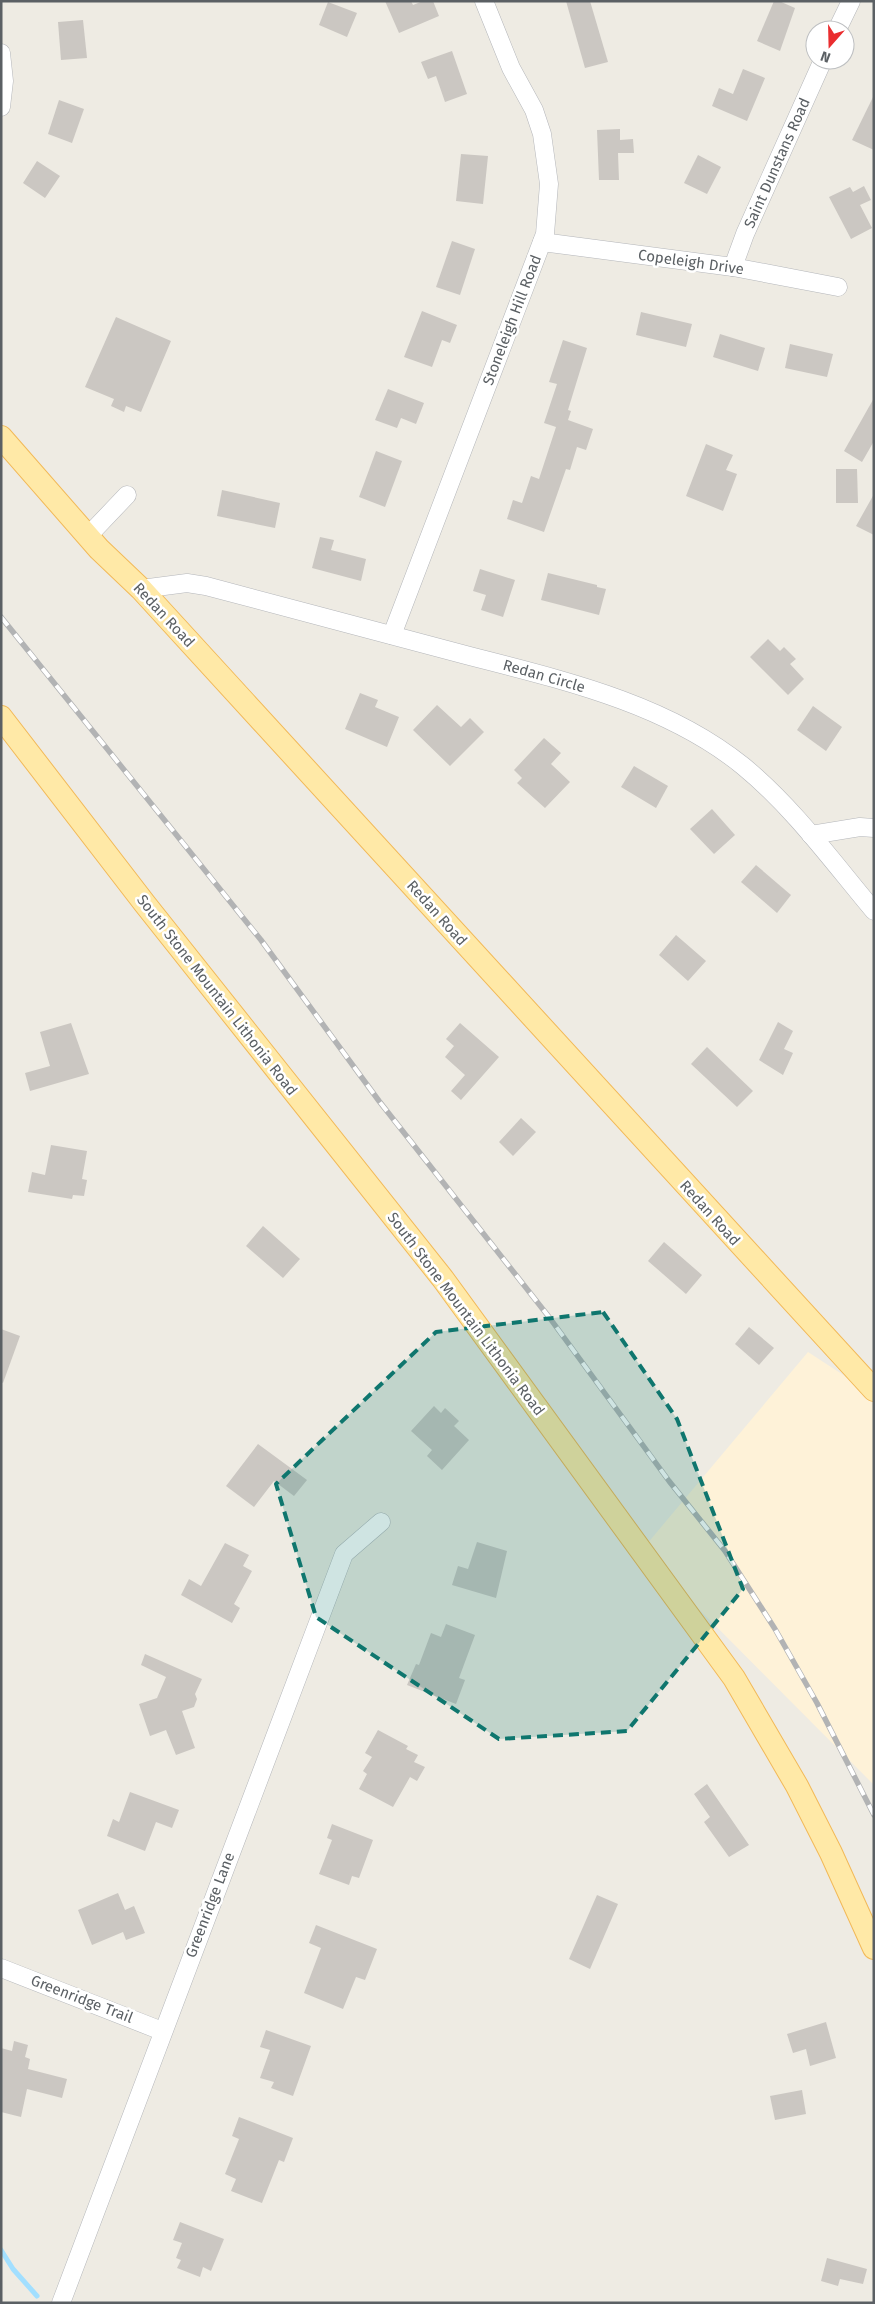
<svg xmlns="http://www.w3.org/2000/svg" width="875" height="2304" font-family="'Fira Sans',sans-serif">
<rect width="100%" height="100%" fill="#eeebe3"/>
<path fill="#fef2d8" d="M808,1352L874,1395V1785L641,1551Z"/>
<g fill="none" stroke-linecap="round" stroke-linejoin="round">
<path stroke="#a2dfff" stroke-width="5" d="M1,2250L13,2269L37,2296"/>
</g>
<g fill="#cbc7c2">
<path d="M385,1H411L413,5L423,1H433L439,16L399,33Z"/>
<path d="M566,1H590L608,62L585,68Z"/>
<path d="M774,1H779L795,8L780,51L757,41Z"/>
<path d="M328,2L357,13L347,37L319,25Z"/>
<path d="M83,20L87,58L61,60L58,22Z"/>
<path d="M452,51L467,94L445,102L436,76L428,79L421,62Z"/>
<path d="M743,69L765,78L747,121L712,106L719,88L733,94Z"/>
<path d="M874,95V150L852,140Z"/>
<path d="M59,100L84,109L72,143L48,134Z"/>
<path d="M620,129V140L633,139L634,153H618L619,180H599L597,130Z"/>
<path d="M461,154L488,156L483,204L456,201Z"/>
<path d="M698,155L721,167L707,194L684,183Z"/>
<path d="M37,161L60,176L45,198L23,183Z"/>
<path d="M864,186L871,200L860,205L872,228L851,239L829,197L850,187L853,192Z"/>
<path d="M452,241L475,249L460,295L436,287Z"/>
<path d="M422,311L457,325L450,343L442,340L432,367L404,357Z"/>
<path d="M641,312L692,324L686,347L636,335Z"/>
<path d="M116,317L171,341L141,412L126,406L124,412L111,406L114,399L85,387Z"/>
<path d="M720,334L765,348L758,371L713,357Z"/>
<path d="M563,340L587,348L568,410L571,411L568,420L593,429L586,450L577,447L570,470L566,469L544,532L507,519L513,500L522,503L531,476L539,479L556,427L544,423L557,384L549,382Z"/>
<path d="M790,344L833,354L827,377L785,368Z"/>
<path d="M388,389L424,403L416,424L401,418L397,428L375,420Z"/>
<path d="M874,398V441L862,462L844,451Z"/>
<path d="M706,444L733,455L726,470L737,474L723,511L686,496Z"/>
<path d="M376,451L402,461L385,507L359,497Z"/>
<path d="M836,469H857L858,503H836Z"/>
<path d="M222,490L280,503L275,528L217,516Z"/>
<path d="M874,494V535L856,526Z"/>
<path d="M320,537L334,540L331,550L366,559L361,581L312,568Z"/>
<path d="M480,569L515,580L503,617L481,610L486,595L473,591Z"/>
<path d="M548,573L597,585V587L606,589L599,615L541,600Z"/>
<path d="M768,639L780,651L784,647L796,659L790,664L804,679L788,695L750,657Z"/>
<path d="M360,693L378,700L375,707L399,717L387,747L345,729Z"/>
<path d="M437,705L461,727L470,718L484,732L450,766L413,730Z"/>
<path d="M813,706L842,727L826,751L797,730Z"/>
<path d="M544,738L561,753L551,764L570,782L545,808L517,783L522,778L514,770Z"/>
<path d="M634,766L668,786L656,808L621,787Z"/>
<path d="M712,809L735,835L714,854L690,829Z"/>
<path d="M756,865L791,895L777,913L741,882Z"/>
<path d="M676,935L706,961L688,981L659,955Z"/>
<path d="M778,1022L793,1031L784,1049L793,1053L783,1075L759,1060Z"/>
<path d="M71,1023L89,1074L30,1091L25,1073L50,1066L40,1032Z"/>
<path d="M460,1023L499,1057L461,1100L451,1091L465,1075L445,1057L454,1046L446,1039Z"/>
<path d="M707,1047L753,1091L737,1107L691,1064Z"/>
<path d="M521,1118L536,1132L513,1156L499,1142Z"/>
<path d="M51,1145L87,1151L82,1179L87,1180L84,1196L73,1195L72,1199L28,1192L32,1172L45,1175Z"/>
<path d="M263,1226L300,1259L283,1278L246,1246Z"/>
<path d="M664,1242L702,1275L686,1294L648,1261Z"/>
<path d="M749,1327L774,1348L759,1365L735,1344Z"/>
<path d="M1,1329L20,1336L3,1383L1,1382Z"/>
<path d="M434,1406L441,1413L445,1408L459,1421L454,1426L469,1440L442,1470L427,1456L432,1450L411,1431Z"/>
<path d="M258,1444L307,1480L294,1496L274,1481L254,1507L226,1486Z"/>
<path d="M477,1542L507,1551L496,1598L452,1585L458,1566L468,1569Z"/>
<path d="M225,1543L249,1555L243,1566L252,1571L234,1604L240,1608L232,1623L181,1595L189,1579L201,1586Z"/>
<path d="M446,1624L475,1635L459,1678L465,1680L456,1704L407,1685L416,1664L419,1665L431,1633L441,1637Z"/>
<path d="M145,1654L202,1679L195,1694L197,1699L194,1707L182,1711L195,1748L176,1755L166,1730L150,1736L139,1704L157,1698L166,1677L141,1665Z"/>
<path d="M378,1730L408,1746L406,1749L418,1755L414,1762L425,1767L417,1781L410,1777L393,1807L359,1789L367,1774L363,1771L372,1757L365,1753Z"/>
<path d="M707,1784L749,1845L729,1857L704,1822L710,1817L694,1794Z"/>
<path d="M130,1792L179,1810L172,1828L156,1822L145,1851L107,1836L113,1819L119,1822Z"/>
<path d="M332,1824L373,1840L359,1878L352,1876L349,1885L319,1874L332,1840L327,1838Z"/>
<path d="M118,1893L125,1910L134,1906L145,1933L126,1940L123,1932L92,1945L78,1910Z"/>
<path d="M597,1895L618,1904L590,1969L569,1959Z"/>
<path d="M316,1925L377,1949L365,1980L356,1977L343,2009L304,1993L321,1948L309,1943Z"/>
<path d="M826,2022L836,2058L810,2066L806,2049L793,2053L787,2034Z"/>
<path d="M266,2030L311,2046L293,2096L271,2088L274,2082L260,2078L270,2050L260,2047Z"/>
<path d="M14,2041L28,2045L25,2057L30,2059L28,2069L67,2079L62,2098L27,2089L21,2117L1,2112V2048L12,2051Z"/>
<path d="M802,2090L806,2114L775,2120L770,2096Z"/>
<path d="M239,2117L293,2138L284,2162L279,2160L262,2203L231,2191L236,2179L225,2174L239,2139L232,2136Z"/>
<path d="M180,2222L224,2239L211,2271L203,2267L200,2277L177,2268L181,2260L176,2258L182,2243L173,2240Z"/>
<path d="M827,2258L867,2269L863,2284L840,2279L838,2286L821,2281Z"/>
</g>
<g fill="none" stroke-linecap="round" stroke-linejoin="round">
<defs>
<g id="minor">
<path d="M837,30L851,1"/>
<path d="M1,53L4,81L1,107"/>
<path d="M542,242L733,267L838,287"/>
<path d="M733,267L745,234L823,60"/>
<path d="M88,536L127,495"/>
<path d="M141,589L187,583L206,586C291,609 377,631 462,654C558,679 664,702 743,766C793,807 832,861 874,911"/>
<path d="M392,635L545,234L549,184L542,134L534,110L511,68L484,1"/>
<path d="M811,835L860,827L874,828"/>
<path d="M1,1968L162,2031"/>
<path d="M61,2303L344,1554L381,1522"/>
</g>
<g id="major">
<path d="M1,437L99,549L141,589L874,1390"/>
<path d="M1,717L145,904L443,1279L734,1678L797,1786L831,1853L874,1948"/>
</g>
</defs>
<use href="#minor" stroke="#b4b6ba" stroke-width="19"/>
<use href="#major" stroke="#f2b958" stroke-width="24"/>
<use href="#minor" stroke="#fff" stroke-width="18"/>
<use href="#major" stroke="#ffe9a7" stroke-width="22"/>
<defs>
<path id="rail" d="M1,617L261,940L379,1101L549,1317L669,1481L725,1551L775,1629L817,1703L874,1815"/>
</defs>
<use href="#rail" stroke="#b2b3b4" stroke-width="5.5"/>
<use href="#rail" stroke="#fff" stroke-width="4" stroke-dasharray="11" stroke-linecap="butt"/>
</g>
<path fill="#0f766e" fill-opacity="0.2" stroke="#0f766e" stroke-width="4" stroke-dasharray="10 6" stroke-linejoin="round" d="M603,1312L677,1419L743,1589L627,1731L499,1739L316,1617L276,1484L436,1332Z"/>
<g text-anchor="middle" stroke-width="5" stroke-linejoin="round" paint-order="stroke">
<g font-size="15" fill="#5b6064" stroke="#fff">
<text transform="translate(777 163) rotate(-66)" y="5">Saint Dunstans Road</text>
<text transform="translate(691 262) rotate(8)" y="5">Copeleigh Drive</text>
<text transform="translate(512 320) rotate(-69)" y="5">Stoneleigh Hill Road</text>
<text transform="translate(164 615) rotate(47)" y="5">Redan Road</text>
<text transform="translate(544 676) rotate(16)" y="5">Redan Circle</text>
<text transform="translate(437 913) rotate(48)" y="5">Redan Road</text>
<text transform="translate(217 995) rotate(52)" y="5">South Stone Mountain Lithonia Road</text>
<text transform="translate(710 1213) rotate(48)" y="5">Redan Road</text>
<text transform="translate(466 1314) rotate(53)" y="5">South Stone Mountain Lithonia Road</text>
<text transform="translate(210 1905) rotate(-69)" y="5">Greenridge Lane</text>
<text transform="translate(82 1999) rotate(21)" y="5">Greenridge Trail</text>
</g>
</g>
<rect width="875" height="2304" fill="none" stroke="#5b6064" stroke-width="5"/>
<g transform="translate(830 45) rotate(200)"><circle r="24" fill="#ffffff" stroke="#bdbfc1"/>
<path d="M0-4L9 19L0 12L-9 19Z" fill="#ea2d2f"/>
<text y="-8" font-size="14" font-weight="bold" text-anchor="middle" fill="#5b6064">N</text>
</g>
</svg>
